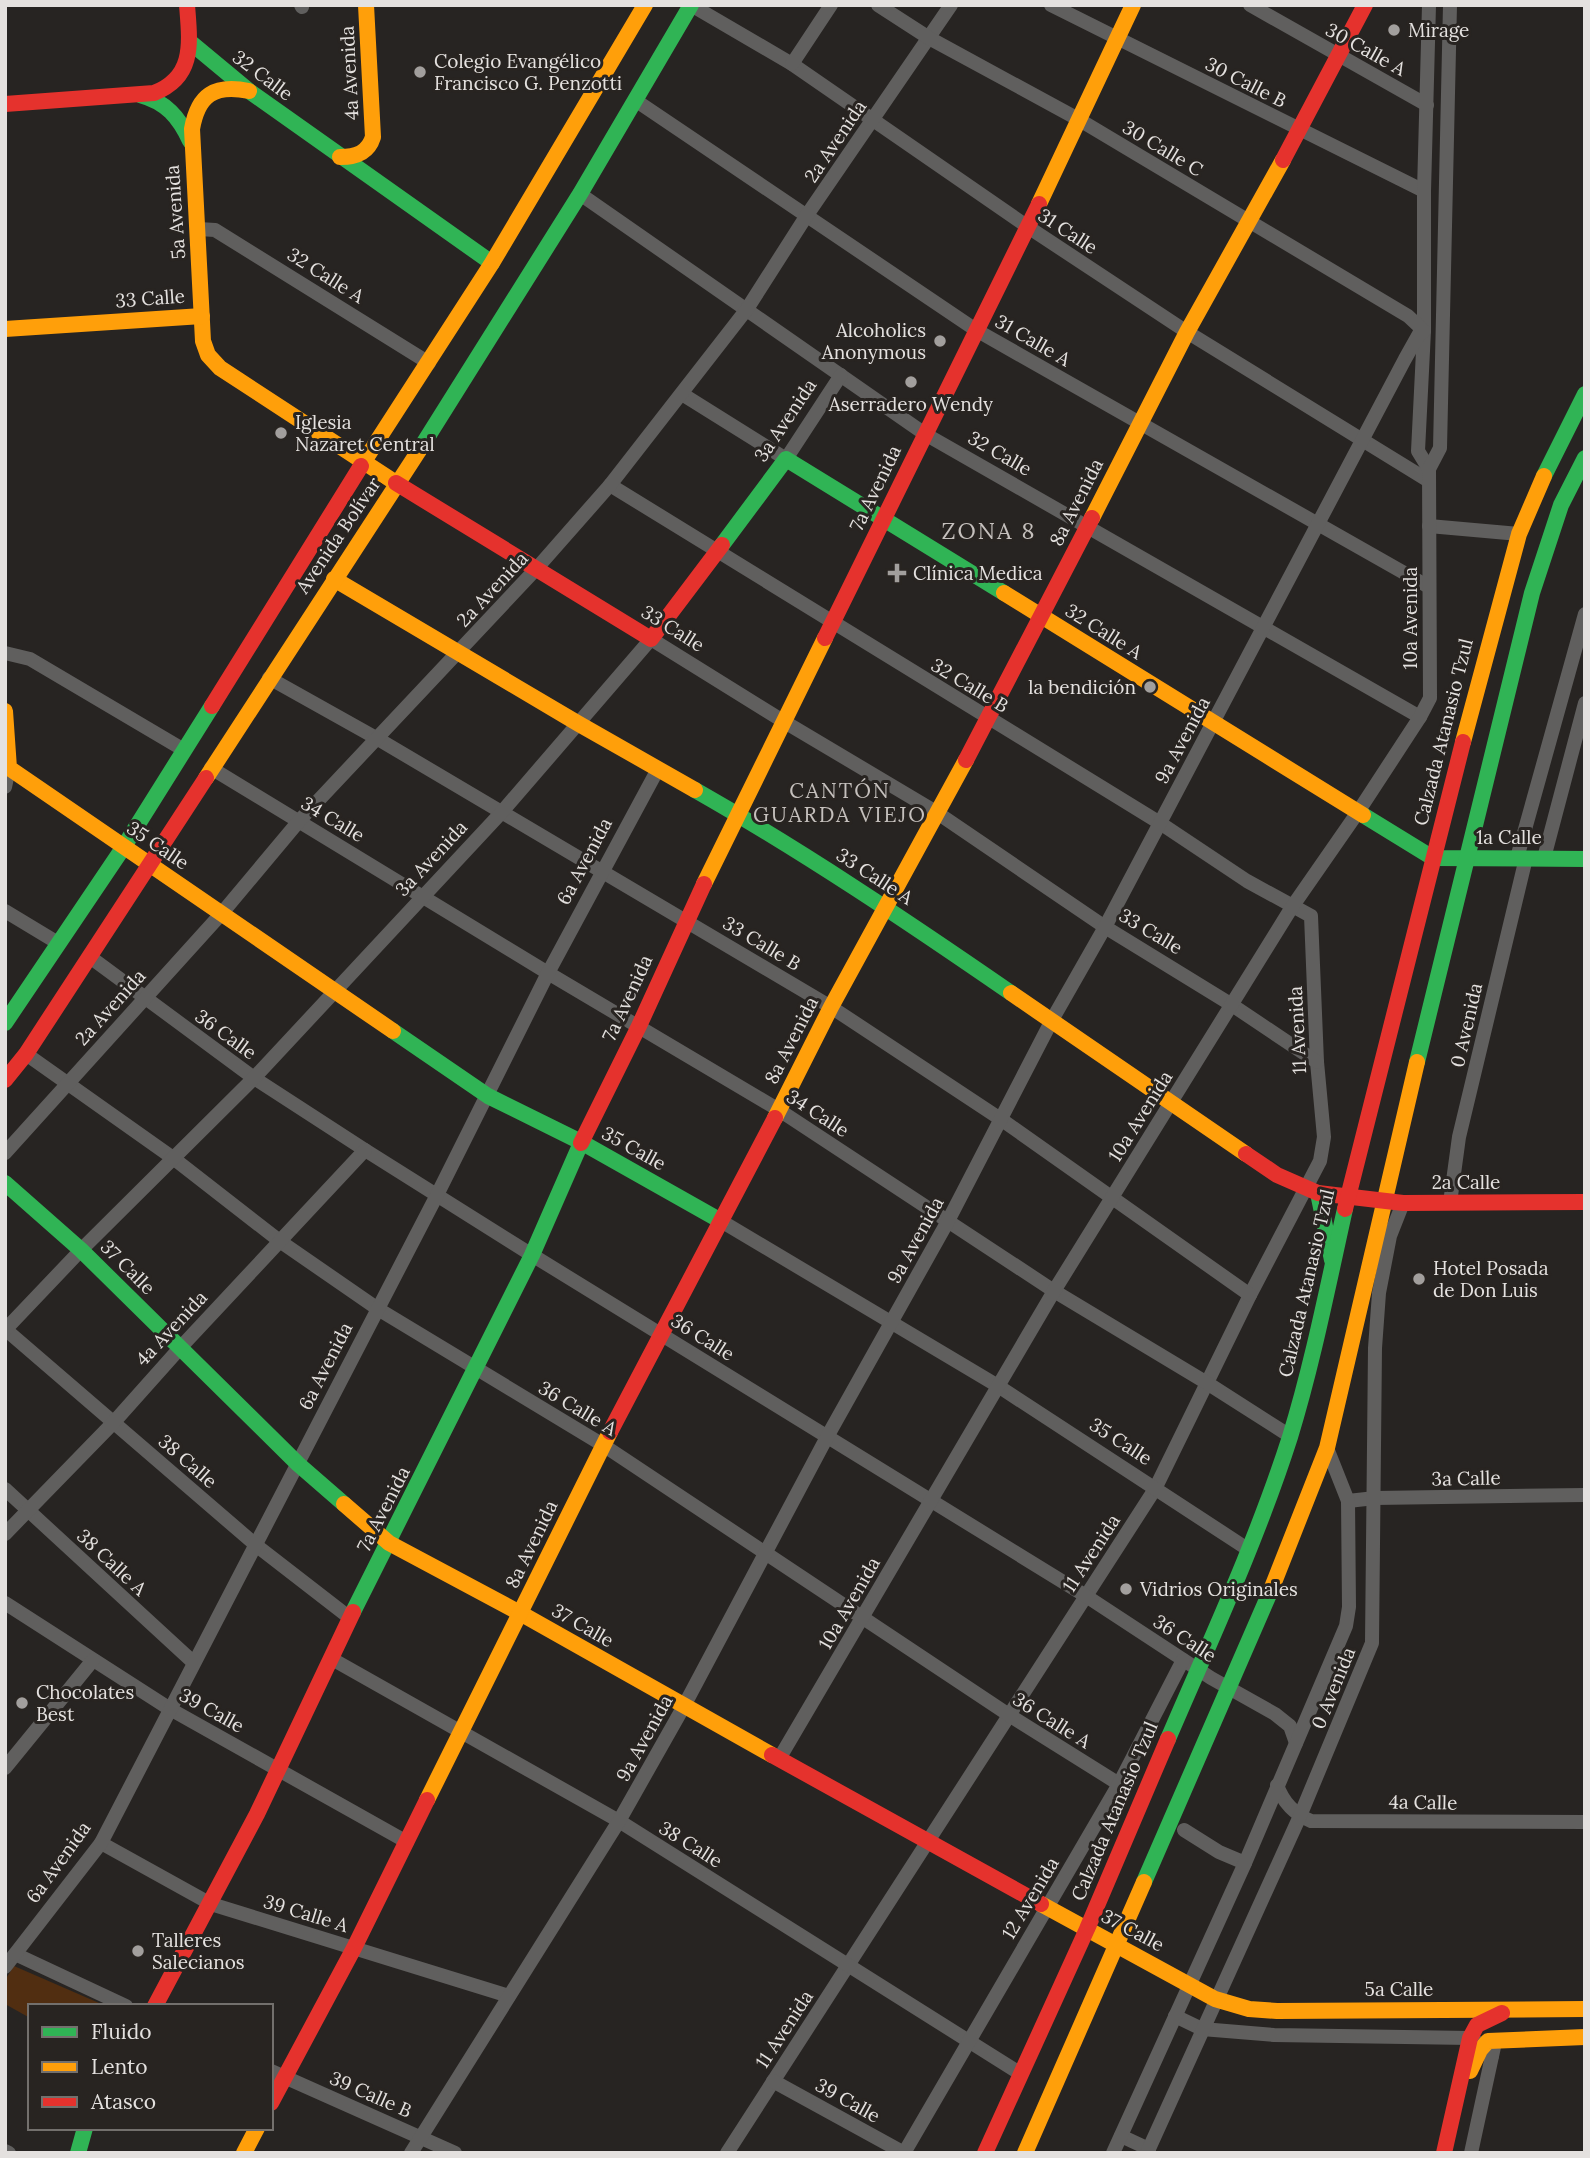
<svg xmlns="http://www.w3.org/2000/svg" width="1590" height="2158" font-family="Lora,serif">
<rect width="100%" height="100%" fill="#272422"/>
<path fill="#512e11" d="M14,1966L106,2006H30V2018L5,2004V1980Z"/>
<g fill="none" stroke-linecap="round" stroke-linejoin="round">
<g stroke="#605f5e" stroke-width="14">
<path d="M301,5L302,7"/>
<path d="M691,5L792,64L1028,227L1187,332L1429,481"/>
<path d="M1051,5L1424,191"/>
<path d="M1250,5L1427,105"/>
<path d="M792,64L831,5"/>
<path d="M635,100L976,330L1429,587"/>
<path d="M580,194L925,434L1420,717"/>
<path d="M199,229L215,230L429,363"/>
<path d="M682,394L786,459L841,375"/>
<path d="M1429,469L1418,451L1424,331V191L1429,5"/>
<path d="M610,485L1160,823L1247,881L1311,916L1317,1062L1324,1137L1320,1161L1250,1295L1155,1489L727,2153"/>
<path d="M1429,526L1519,534"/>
<path d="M5,653L30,659L184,750"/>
<path d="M269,678L378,739L831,1007L1002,1120L1250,1295"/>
<path d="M211,768L548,973L779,1110L1054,1291L1207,1383L1290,1436"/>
<path d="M5,787L9,768"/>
<path d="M1517,858L1585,614"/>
<path d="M1544,858L1585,703"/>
<path d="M5,911L58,943"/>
<path d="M90,957L254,1078L365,1150L532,1255L1086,1596L1211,1678L1275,1714L1290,1726L1296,1743"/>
<path d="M26,1054L173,1158L281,1242L378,1309L603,1445L1009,1715L1119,1784"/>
<path d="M5,1153L222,913L299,821L537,568L610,485L747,309L807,215L951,5"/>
<path d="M1450,1203L1459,1137L1526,858"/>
<path d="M721,1221L998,1386L1249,1550"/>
<path d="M5,1329L257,1546L350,1618"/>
<path d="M5,1330L81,1250L254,1078L501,813L651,639L783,721L936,812L1105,927L1232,1005L1317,1062"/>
<path d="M5,1489L193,1662"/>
<path d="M1348,1501L1375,1498L1585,1495"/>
<path d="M5,1534L114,1422L180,1348L365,1150"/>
<path d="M5,1603L170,1709L407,1842"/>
<path d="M332,1659L619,1821L1021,2074"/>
<path d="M779,1759L1054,1291L1292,907L1358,812L1420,717L1430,698L1429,469L1440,448L1450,5"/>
<path d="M5,1768L93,1660"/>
<path d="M1277,1785C1283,1802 1294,1814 1311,1821L1585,1822"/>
<path d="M1184,1830L1219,1852L1245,1863"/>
<path d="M101,1843L211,1904L509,1996"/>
<path d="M15,1954L126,2006"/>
<path d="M5,1967L101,1843L437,1195L548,973L658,769"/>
<path d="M1175,2016L1202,2029L1274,2035L1470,2038L1483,2046L1492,2056"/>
<path d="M271,2071L455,2153"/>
<path d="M773,2081L904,2153"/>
<path d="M1121,2136L1149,2149"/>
<path d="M5,2151L9,2153"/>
<path d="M411,2153L619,1821L684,1706L827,1437L948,1221L1052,1020L1105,927L1405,359L1419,334L1424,331L1408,316L1078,119L929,38L878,5"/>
<path d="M904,2153L1119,1784L1183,1660"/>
<path d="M1113,2153L1245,1863L1346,1626L1349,1607L1348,1501L1327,1448"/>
<path d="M1147,2153L1300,1816L1372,1643L1375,1348L1379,1293L1390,1236L1403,1203"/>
<path d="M1471,2153L1494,2047"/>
</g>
<g stroke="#30b455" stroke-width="16">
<path d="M190,42L249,91L492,263"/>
<path d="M140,95C166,102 179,117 190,141"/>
<path d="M420,449L580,194L691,5"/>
<path d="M1544,476L1585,394"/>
<path d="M722,545L786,459L1004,593"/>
<path d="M695,790C804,852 908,922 1011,993"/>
<path d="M1363,815L1433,858L1585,859"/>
<path d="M5,1023L123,848L212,706"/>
<path d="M393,1031L488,1096L581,1142L721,1221"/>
<path d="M1417,1062L1532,593L1561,505L1585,458"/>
<path d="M5,1183L81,1250L298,1464L344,1504"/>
<path d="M1318,1193L1332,1260"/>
<path d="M353,1612L532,1255L581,1143"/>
<path d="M1168,1739C1211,1639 1257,1540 1290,1437C1313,1362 1328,1285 1345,1209"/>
<path d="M1144,1882L1271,1590"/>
<path d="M78,2153L85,2128"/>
</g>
<g stroke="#ff9f0a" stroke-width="16">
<path d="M249,91C214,84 198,95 192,129L203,341L208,355L220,368L396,483"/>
<path d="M340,157C356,157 368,153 373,137L366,5"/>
<path d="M1039,204L1133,5"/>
<path d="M5,329L202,316"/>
<path d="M361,466L492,263L645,5"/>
<path d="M1092,518L1187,332L1283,160"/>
<path d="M334,579L579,724L695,790"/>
<path d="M1004,593L1363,815"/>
<path d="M5,711L9,768L393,1031"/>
<path d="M1463,742L1519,534L1544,476"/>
<path d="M206,778L420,449"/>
<path d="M704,884L825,638"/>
<path d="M1011,993L1246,1154"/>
<path d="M775,1118L831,1007L966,760"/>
<path d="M344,1504L389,1543L520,1613L772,1755"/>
<path d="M1271,1590L1327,1448L1417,1062"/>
<path d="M427,1800L610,1432"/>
<path d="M1041,1904L1215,1999L1249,2009L1277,2011L1585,2009"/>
<path d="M1470,2071L1480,2050L1488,2041L1585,2037"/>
<path d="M244,2153L257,2128"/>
<path d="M1025,2153L1144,1882"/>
</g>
<g stroke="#e5322d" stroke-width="16">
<path d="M5,104L154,93C195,77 190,43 187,5"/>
<path d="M1283,160L1365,5"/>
<path d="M396,483L651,639L722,545"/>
<path d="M825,638L1039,204"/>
<path d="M212,706L361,466"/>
<path d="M966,760L1092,518"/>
<path d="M5,1080L26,1054L206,778"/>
<path d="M581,1143L639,1026L704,884"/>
<path d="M1246,1154L1277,1175L1318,1193L1403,1203L1585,1202"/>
<path d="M1345,1209L1463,742"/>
<path d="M610,1432L775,1118"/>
<path d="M772,1755L1041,1904"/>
<path d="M155,2006L257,1814L353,1612"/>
<path d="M271,2103L354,1948L427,1800"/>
<path d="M985,2153L1087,1929L1168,1739"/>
<path d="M1444,2153L1470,2038L1477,2025L1502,2013"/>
</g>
</g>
<g fill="#a29f9d" stroke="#282421" stroke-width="2.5">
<circle cx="1394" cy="30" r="7"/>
<circle cx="420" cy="72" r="7"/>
<circle cx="940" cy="341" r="7"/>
<circle cx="911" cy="382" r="7"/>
<circle cx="281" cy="433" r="7"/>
<path d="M893.5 562.5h7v7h7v7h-7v7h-7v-7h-7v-7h7z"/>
<circle cx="1150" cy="687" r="7"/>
<circle cx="1419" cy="1279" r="7"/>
<circle cx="1126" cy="1589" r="7"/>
<circle cx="22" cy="1703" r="7"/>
<circle cx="138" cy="1951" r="7"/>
</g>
<g text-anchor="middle" stroke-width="6" stroke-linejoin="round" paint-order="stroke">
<g font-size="19" fill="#e4e1df" stroke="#282421" text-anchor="start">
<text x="1408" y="37">Mirage</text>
<text x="434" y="68">Colegio Evangélico<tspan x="434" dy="22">Francisco G. Penzotti</tspan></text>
<text x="926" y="337" text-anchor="end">Alcoholics<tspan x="926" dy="22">Anonymous</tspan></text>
<text x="911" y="411" text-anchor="middle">Aserradero Wendy</text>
<text x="295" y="429">Iglesia<tspan x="295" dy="22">Nazaret Central</tspan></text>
<text x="913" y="580">Clínica Medica</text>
<text x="1136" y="694" text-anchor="end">la bendición</text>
<text x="1433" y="1275">Hotel Posada<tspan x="1433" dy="22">de Don Luis</tspan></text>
<text x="1140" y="1596">Vidrios Originales</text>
<text x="36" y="1699">Chocolates<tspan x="36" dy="22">Best</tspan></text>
<text x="152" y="1947">Talleres<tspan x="152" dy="22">Salecianos</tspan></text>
</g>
<g font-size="19" fill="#e4e1df" stroke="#282421">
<text transform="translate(1366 49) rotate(29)" y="7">30 Calle A</text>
<text transform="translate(349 73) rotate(-93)" y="7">4a Avenida</text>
<text transform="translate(263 75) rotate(37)" y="7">32 Calle</text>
<text transform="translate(1246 82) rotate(27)" y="7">30 Calle B</text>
<text transform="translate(835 141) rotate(-56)" y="7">2a Avenida</text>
<text transform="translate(1163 148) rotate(31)" y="7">30 Calle C</text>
<text transform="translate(175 212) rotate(-94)" y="7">5a Avenida</text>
<text transform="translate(1068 231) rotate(33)" y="7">31 Calle</text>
<text transform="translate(326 275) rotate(32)" y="7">32 Calle A</text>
<text transform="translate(150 298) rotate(-4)" y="7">33 Calle</text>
<text transform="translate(1033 340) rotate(30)" y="7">31 Calle A</text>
<text transform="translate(785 420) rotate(-56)" y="7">3a Avenida</text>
<text transform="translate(1000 453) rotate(30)" y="7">32 Calle</text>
<text transform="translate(875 488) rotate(-64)" y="7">7a Avenida</text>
<text transform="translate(1076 502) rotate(-63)" y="7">8a Avenida</text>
<text transform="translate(338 535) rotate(-56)" y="7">Avenida Bolívar</text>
<text transform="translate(492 589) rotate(-47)" y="7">2a Avenida</text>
<text transform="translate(1410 618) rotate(-90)" y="7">10a Avenida</text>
<text transform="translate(673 628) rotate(32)" y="7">33 Calle</text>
<text transform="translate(1104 631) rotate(32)" y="7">32 Calle A</text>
<text transform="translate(970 685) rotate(31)" y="7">32 Calle B</text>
<text transform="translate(1443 732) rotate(-76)" y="7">Calzada Atanasio Tzul</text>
<text transform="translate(1182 740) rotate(-62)" y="7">9a Avenida</text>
<text transform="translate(333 819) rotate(31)" y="7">34 Calle</text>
<text x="1509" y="844">1a Calle</text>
<text transform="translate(158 845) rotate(34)" y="7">35 Calle</text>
<text transform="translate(431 858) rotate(-47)" y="7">3a Avenida</text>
<text transform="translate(584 861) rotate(-62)" y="7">6a Avenida</text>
<text transform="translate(875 876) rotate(33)" y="7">33 Calle A</text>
<text transform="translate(1151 931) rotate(31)" y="7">33 Calle</text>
<text transform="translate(762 943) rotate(31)" y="7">33 Calle B</text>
<text transform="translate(627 998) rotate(-65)" y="7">7a Avenida</text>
<text transform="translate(110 1007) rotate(-48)" y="7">2a Avenida</text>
<text transform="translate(1466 1025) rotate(-77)" y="7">0 Avenida</text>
<text transform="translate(1297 1030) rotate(-93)" y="7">11 Avenida</text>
<text transform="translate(226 1034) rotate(36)" y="7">36 Calle</text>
<text transform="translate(791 1040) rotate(-63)" y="7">8a Avenida</text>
<text transform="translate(818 1113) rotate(33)" y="7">34 Calle</text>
<text transform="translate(1140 1116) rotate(-58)" y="7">10a Avenida</text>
<text transform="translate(634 1148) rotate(29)" y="7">35 Calle</text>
<text x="1466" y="1189">2a Calle</text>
<text transform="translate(915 1240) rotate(-61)" y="7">9a Avenida</text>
<text transform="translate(128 1267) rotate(45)" y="7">37 Calle</text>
<text transform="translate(1306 1283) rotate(-77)" y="7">Calzada Atanasio Tzul</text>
<text transform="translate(171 1328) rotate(-47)" y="7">4a Avenida</text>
<text transform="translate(703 1337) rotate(32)" y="7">36 Calle</text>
<text transform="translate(325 1366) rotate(-63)" y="7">6a Avenida</text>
<text transform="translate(578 1408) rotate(31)" y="7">36 Calle A</text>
<text transform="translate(1121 1441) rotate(33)" y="7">35 Calle</text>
<text transform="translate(188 1461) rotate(41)" y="7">38 Calle</text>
<text transform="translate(1466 1478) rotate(-1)" y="7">3a Calle</text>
<text transform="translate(383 1509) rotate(-63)" y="7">7a Avenida</text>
<text transform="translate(531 1544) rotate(-64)" y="7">8a Avenida</text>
<text transform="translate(1091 1553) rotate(-57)" y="7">11 Avenida</text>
<text transform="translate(112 1562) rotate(43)" y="7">38 Calle A</text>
<text transform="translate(849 1603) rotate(-60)" y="7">10a Avenida</text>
<text transform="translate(583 1625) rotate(30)" y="7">37 Calle</text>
<text transform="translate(1185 1638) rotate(33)" y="7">36 Calle</text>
<text transform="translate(1333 1688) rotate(-68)" y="7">0 Avenida</text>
<text transform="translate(212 1710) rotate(29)" y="7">39 Calle</text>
<text transform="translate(1052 1720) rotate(32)" y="7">36 Calle A</text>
<text transform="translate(644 1738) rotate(-61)" y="7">9a Avenida</text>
<text transform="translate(1423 1802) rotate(1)" y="7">4a Calle</text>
<text transform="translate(1114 1811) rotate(-67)" y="7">Calzada Atanasio Tzul</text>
<text transform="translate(691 1844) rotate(32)" y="7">38 Calle</text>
<text transform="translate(58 1862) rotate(-54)" y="7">6a Avenida</text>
<text transform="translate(1030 1898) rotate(-59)" y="7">12 Avenida</text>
<text transform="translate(306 1913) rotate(17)" y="7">39 Calle A</text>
<text transform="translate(1133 1930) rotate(28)" y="7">37 Calle</text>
<text x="1399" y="1996">5a Calle</text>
<text transform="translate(784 2029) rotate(-57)" y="7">11 Avenida</text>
<text transform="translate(371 2094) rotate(24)" y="7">39 Calle B</text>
<text transform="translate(848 2100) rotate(29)" y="7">39 Calle</text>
</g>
<g font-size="21" letter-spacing="2" fill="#c5c0bd" stroke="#282421">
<text x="840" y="798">CANTÓN<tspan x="840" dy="24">GUARDA VIEJO</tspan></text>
</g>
<g font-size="23" letter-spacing="2" fill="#c5c0bd" stroke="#282421">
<text x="989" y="539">ZONA 8</text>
</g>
</g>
<rect width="1590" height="2158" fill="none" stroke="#e4e1df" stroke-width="14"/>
<rect x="28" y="2004" width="245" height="126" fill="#282421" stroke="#73706d" stroke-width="2"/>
<rect x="42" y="2027" width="35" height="10" fill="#30b455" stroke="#73706d" stroke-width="2"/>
<text x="91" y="2039" font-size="21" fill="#e4e1df">Fluido</text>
<rect x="42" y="2062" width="35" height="10" fill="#ff9f0a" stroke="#73706d" stroke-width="2"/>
<text x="91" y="2074" font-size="21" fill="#e4e1df">Lento</text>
<rect x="42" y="2097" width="35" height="10" fill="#e5322d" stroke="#73706d" stroke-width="2"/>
<text x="91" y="2109" font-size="21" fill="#e4e1df">Atasco</text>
</svg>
